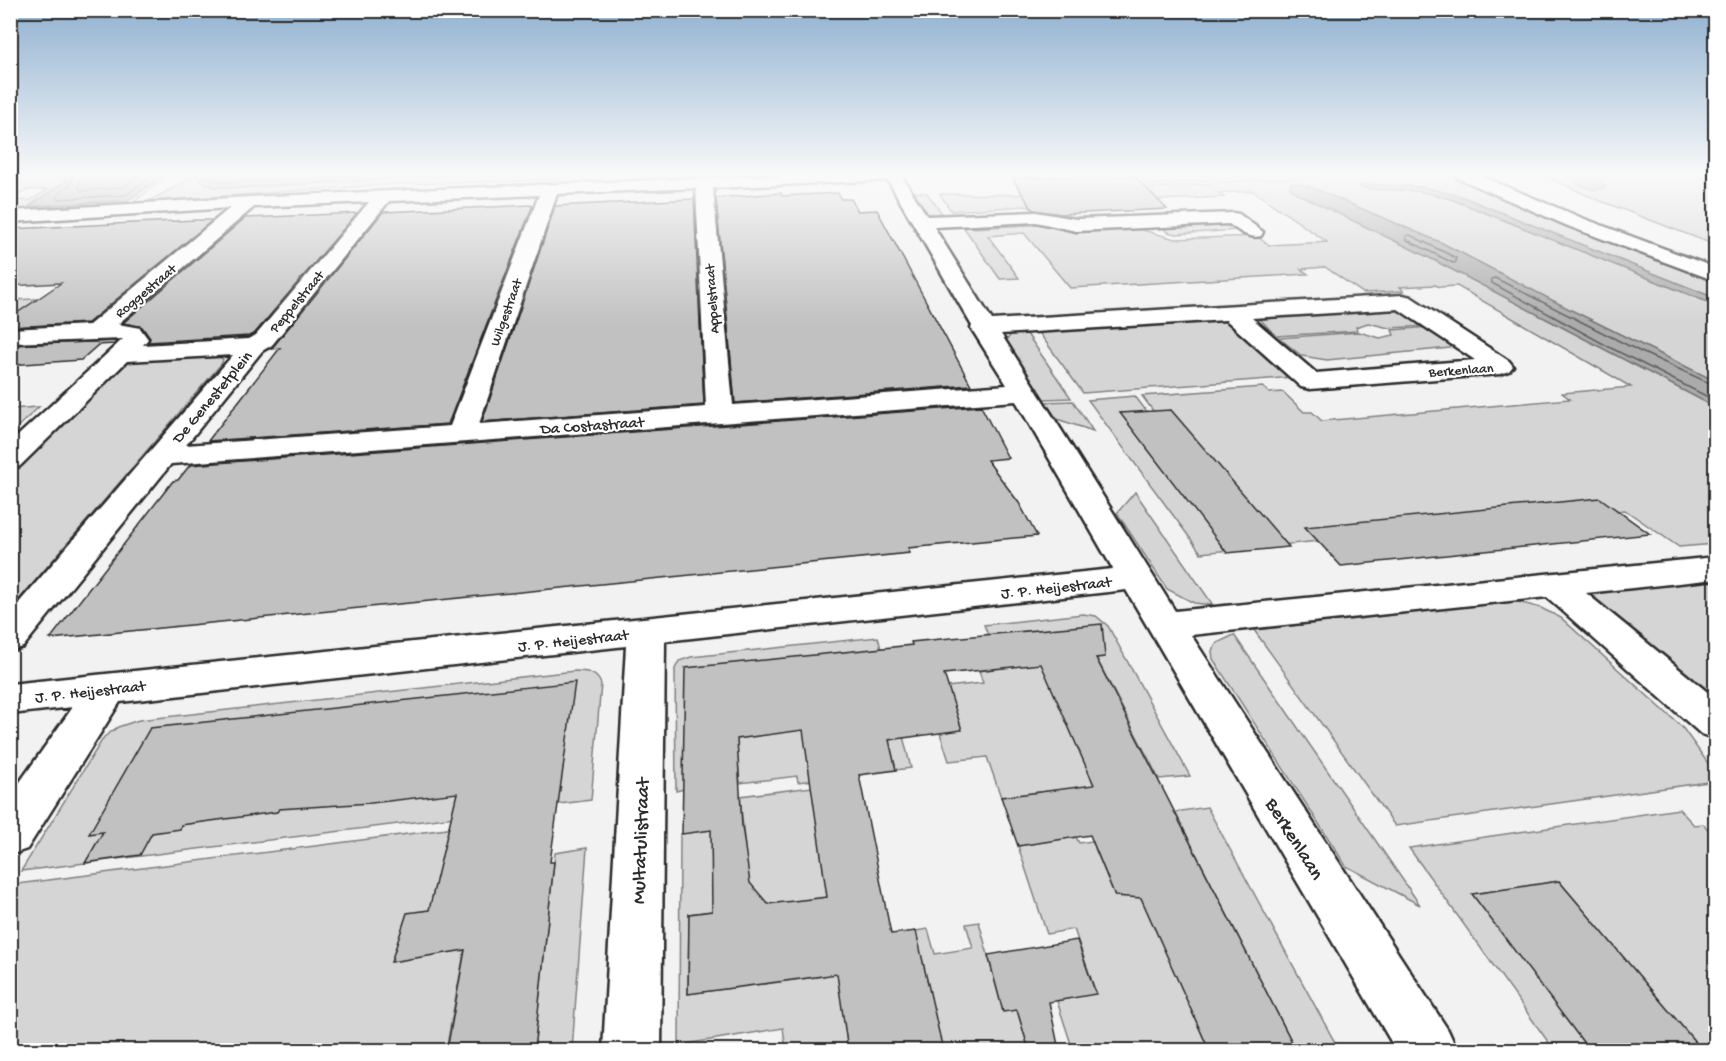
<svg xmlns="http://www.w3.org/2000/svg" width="1726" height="1061" font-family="'Gochi Hand',sans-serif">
<rect width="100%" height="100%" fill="#f2f2f2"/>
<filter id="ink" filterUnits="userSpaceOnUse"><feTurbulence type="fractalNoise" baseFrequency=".0167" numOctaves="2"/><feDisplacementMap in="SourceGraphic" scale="12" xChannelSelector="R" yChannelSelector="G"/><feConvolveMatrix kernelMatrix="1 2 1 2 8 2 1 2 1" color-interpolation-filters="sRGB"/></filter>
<g filter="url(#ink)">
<g fill="#d5d5d5" stroke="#808080" stroke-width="1.5" fill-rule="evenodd">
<path d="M11,175H56L68,179L29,206L33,207L128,200L164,175H169L132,203L14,210H11V201L31,200L49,189L27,190L11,200Z"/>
<path d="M197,175L213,187L236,188L452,175H573L556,180L397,184L149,201Z"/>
<path d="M1168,175H1269L1148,185L1141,178H1170Z"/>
<path d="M1360,175H1454L1715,279V298L1460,196L1410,186L1361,187L1418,191L1451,199L1715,305V381L1569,309L1442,243L1308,186L1295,183L1290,186L1296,193L1426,256L1715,407V544L1679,547L1625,510L1201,553L1088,400L1135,396L1147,412H1154L1142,396L1263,387L1269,393L1283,392L1304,412H1312L1322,421L1570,399L1562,393L1631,387L1457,286L1440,287L1435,285L1400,287L1404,291L1363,293L1325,267L1301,269L1308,274L1070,288L1024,233L988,236L1019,278L1000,279L960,222H969L974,228L1034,225L1030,219H1041L1054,227L1128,226L1175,239L1256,236L1269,245L1327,242L1253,191L1219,193L1224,197L1045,205L1043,212L1025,206L951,211L940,194L1063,195L1238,181Z"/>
<path d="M1543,175H1715V245L1593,198Z"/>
<path d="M911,192L927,193L944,216L923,213Z"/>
<path d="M1224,220L1240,230L1176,234L1168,232L1162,227Z"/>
<path d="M131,295L127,298L98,300L66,324L96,323L91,328L10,329L23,320H11V300Z"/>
<path d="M1390,307L1401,310L1428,326L1389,328L1368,323L1356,327L1357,331L1276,336L1260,319L1264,316Z"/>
<path d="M1220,319L1230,322L1295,377L1083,393L1037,330Z"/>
<path d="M1431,327L1452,345L1450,348L1327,360L1302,356L1279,338L1359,332L1380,338L1394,335L1392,330Z"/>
<path d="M1025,331L1071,398L1044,399L1006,341L1012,333Z"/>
<path d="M214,354L223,359L222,363L11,609V476L126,364L140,360Z"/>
<path d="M1073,401L1093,431L1057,419L1045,402Z"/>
<path d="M39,407L11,433V409Z"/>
<path d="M1135,492L1213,605L1194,603L1167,589L1117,513Z"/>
<path d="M1715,579V711L1593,601L1596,595L1606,591Z"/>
<path d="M1514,601L1541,608L1561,618L1682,727L1715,773V781L1395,826L1254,630Z"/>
<path d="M1083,614L1096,616L1108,626L1190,776L1159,779L1080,626L1096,788L1057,790L1001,797L987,757L949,761L940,733L961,730L927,689L983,683L979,671L1018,666L998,649L993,634L988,635L984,625Z"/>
<path d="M1234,635L1420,905L1346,866L1213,659L1212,651L1217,643Z"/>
<path d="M878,637L911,768L896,770L891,749L847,755L829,778L798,782L797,776L740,783L738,763L684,789L676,791L675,669L679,661L691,657Z"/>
<path d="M575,671C587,671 597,673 601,684L591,800L21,871L104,737L118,727L139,720Z"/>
<path d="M812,787L848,1050H786L783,1028L679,1045L680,834L711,830L745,849L740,796ZM815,899L824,976L688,994L689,914Z"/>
<path d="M1207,807L1339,1050H1296L1175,812Z"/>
<path d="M1679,809L1694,825L1703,824L1715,836V1050H1702L1559,881L1473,894L1589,1050H1554L1409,848Z"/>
<path d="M494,823L479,872L446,1050H11L10,885Z"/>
<path d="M1076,837L1079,843L1092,841L1115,896L1140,892L1209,1050H1073L1057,1001L1096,993L1074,929L1047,934L1018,846Z"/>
<path d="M587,848L572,1050H534L555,853Z"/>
<path d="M979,922L1003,1011L1017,1010L1029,1050H942L922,959L891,935L928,929L935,954L973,948L966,924Z"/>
</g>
<g fill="#ababab" stroke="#787878" stroke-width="1.5">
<path d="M56,175H164L128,200L30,206L68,180Z"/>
<path d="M198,175H452L236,188C223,187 206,189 197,177Z"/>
<path d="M1578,175H1607L1601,181L1605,188L1594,190L1577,184L1575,180Z"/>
<path d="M1291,183L1308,186L1442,243L1569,309L1715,381V407L1426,256L1296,193L1290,188Z"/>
<path d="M1364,184L1423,187L1460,196L1715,298V305L1451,199L1418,191L1369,189L1359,186Z"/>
</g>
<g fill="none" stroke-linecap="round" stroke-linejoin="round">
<g stroke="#5e5e5e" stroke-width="1.5">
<path d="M72,175V183L58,194V199L126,195L153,175"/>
<path d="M80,175L79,188L82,191L123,187L140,175"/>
<path d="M203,175L214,181L237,182L371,175"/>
<path d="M1410,235L1456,258V262L1453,263L1407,240L1406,236Z"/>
<path d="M1716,386L1639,351L1495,278L1491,279L1492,283L1611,348L1716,401"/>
</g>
</g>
<g fill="#c1c1c1" stroke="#2b2b2b" stroke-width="1.5" fill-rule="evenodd">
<path d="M1134,176L1167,209L1061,214L1033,210L1012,178Z"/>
<path d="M781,193L782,196L838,193L841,199H851L858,211L877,210L971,385L735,403L716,198Z"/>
<path d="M694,199L704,405L482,422L555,206Z"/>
<path d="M531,205L532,207L448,424L208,441L280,348L271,349L383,212Z"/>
<path d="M357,213L255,333L249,336L148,342L150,338L142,327L123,323L245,218Z"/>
<path d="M196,220H213L88,323L10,327V318L61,283L10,286V229Z"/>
<path d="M117,341L114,344L98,345L81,360L10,365V345Z"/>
<path d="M981,406L1008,458L987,460L1019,503L1037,536L908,548L910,553L50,639L173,481L178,480L190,465Z"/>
<path d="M1171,410L1289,547L1227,553L1120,413Z"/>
<path d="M1600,498L1650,534L1341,566L1305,527Z"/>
<path d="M1102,624L1105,657L1096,658L1296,1050H1209L1141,898L1115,896L1090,835L1018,846L1001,797L1094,785L1041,664L944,674L962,730L889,740L896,770L859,775L891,934L916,931L943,1050H848L837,974L688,994L689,914L712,911L711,830L682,834L685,668L912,645L911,642L951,638ZM803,730L827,897L768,904L750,883L742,826L737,739Z"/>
<path d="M575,682L550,862H554L534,1050H447L465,950L391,962L407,913L429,910L457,793L371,803L279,809L277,812L181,825L180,829L152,833L140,855L85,863L103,832L89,834L150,728Z"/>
<path d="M1559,881L1702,1050H1589L1472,894Z"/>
<path d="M1077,940L1096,994L1049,1002L1059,1050H1029L1017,1010L1003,1012L988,955Z"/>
</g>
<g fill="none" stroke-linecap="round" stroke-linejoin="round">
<defs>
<path id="minor" d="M777,175H905L903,178L927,216L1036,212L1076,219L1233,213L1239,214L1263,232L1261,236C1248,239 1239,231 1229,224L1076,231L1036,222L934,227L992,320L1403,295L1411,297L1509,361L1513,366L1509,371L1500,374L1310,389L1301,387L1226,320L1001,334L1175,611L1716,557V579L1586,593L1716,699V739L1701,734L1547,597L1191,635L1448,1030L1457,1050H1396L1126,590L665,641L661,1050H603L626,646L120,702L27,849L10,855V796L73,707L10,714V684L1113,569L1016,401L171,464L23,647L10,651V613L233,355L127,361L20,466L10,469V443L123,339L10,343V329L89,325L230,208L10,222V211L249,197ZM888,180L972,326L971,328L1007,385L733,405L713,188ZM696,188L706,407L479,424L557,194ZM539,195L450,426L186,445L262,351L272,345L389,201ZM369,202L256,335L248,339L143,345L148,339L140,328L118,324L254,207ZM1398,309L1475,360L1316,373L1252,318Z"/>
<path id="major" d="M1456,175H1478L1582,218L1716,268V281L1568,226L1458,178Z"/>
</defs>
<use href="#minor" stroke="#2b2b2b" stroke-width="5"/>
<use href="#major" stroke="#2b2b2b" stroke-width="5"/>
<use href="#minor" fill="#fff" fill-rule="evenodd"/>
<use href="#major" fill="#fff" fill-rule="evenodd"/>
</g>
</g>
<linearGradient id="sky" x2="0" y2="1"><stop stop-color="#8fb0d0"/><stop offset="0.54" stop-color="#f9f9f9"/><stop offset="1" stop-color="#f9f9f9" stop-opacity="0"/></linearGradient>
<rect width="1726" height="324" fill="url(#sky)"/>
<g text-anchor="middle" stroke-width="4.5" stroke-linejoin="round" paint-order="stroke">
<g font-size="14" fill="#2b2b2b" stroke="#fff">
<text transform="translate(145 290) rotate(-40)" y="5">Roggestraat</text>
<text transform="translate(711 299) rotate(-94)" y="5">Appelstraat</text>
<text transform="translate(296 301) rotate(-50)" y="5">Peppelstraat</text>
<text transform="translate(505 312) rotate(-70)" y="5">Wilgestraat</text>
<text transform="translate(1461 369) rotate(-4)" y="5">Berkenlaan</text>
</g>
<g font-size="16" fill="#2b2b2b" stroke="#fff">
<text transform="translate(211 396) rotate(-50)" y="6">De Genestetplein</text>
<text transform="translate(592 424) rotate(-4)" y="6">Da Costastraat</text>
<text transform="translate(1056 586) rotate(-6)" y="6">J. P. Heijestraat</text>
<text transform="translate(573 639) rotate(-6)" y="6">J. P. Heijestraat</text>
<text transform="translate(90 690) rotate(-6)" y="6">J. P. Heijestraat</text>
</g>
<g font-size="20" fill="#2b2b2b" stroke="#fff">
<text transform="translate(1296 838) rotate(58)" y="7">Berkenlaan</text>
<text transform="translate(639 841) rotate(-88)" y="7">Multatulistraat</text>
</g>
</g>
<rect width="1726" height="1061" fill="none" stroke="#fff" stroke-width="36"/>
<rect x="18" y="18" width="1690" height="1025" fill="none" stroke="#2b2b2b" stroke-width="2" filter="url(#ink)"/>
</svg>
